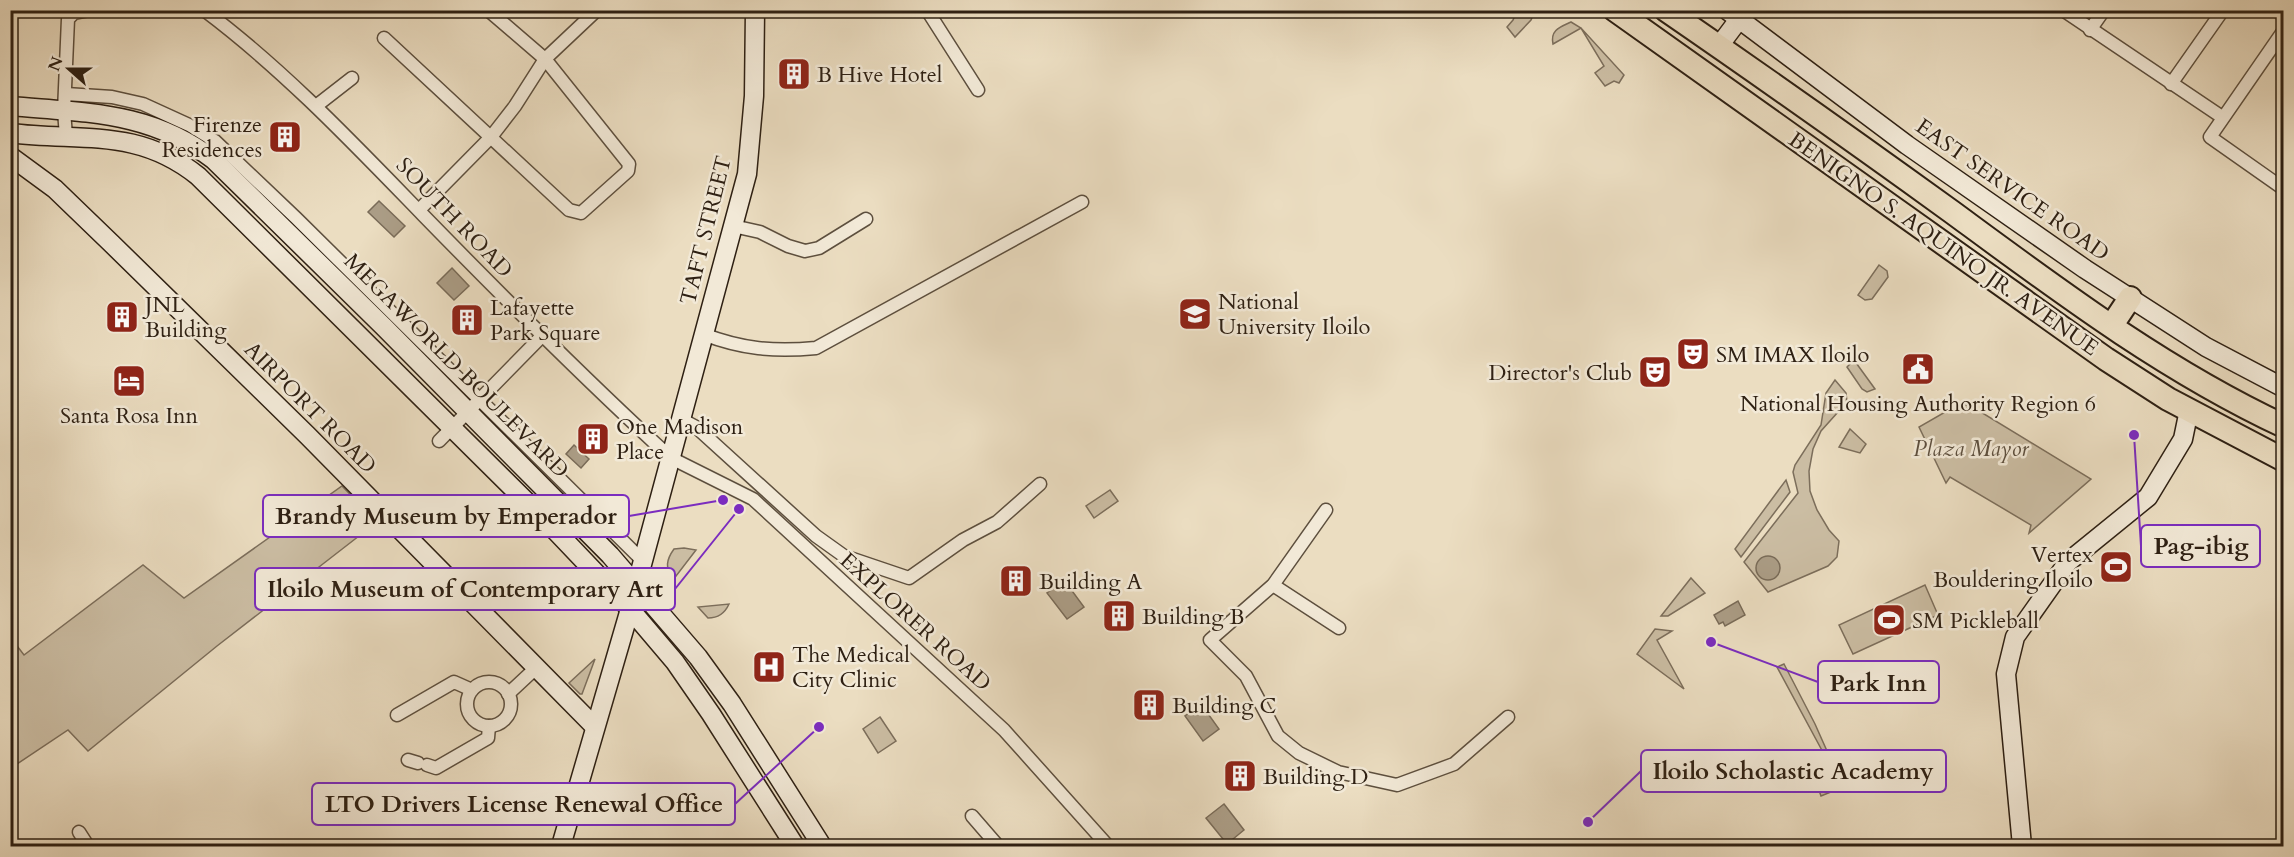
<svg xmlns="http://www.w3.org/2000/svg" width="2294" height="857" font-family="Cardo,serif">
<rect width="100%" height="100%" fill="#ebddc1"/>
<filter id="stains"><feTurbulence type="fractalNoise" baseFrequency=".00333" numOctaves="4"/><feColorMatrix values="0 0 0 0 .2 0 0 0 0 .09 0 0 0 0 .02 0 0 0 .5 -.17"/></filter>
<radialGradient id="worn" r=".72"><stop offset=".6" stop-color="#630" stop-opacity="0"/><stop offset="1" stop-color="#630" stop-opacity=".3"/></radialGradient>
<g fill="#cbbda3" stroke="#7c6e5b" stroke-width="1.5">
<path d="M1517,11H1535L1531,20L1515,37L1507,27L1513,20Z"/>
<path d="M1571,22L1581,28L1624,75L1619,83L1614,81L1605,86L1595,73L1604,66L1581,28L1553,44C1550,30 1560,27 1571,22Z"/>
<path d="M1879,265L1887,271L1888,277L1872,299L1865,300L1858,295Z"/>
<path d="M1854,360L1875,389L1867,392L1862,389L1847,367Z"/>
<path d="M1835,380L1846,393L1847,402L1821,431L1813,449L1809,471L1810,491L1817,510L1829,530L1839,541L1837,557L1828,566L1768,592L1744,562L1798,493L1793,472L1795,465L1821,425L1826,393Z"/>
<path d="M1959,404L1971,406L2091,479L2029,533L2031,525L1950,477L1946,483L1919,427Z"/>
<path d="M1850,429L1866,444L1860,453L1839,447Z"/>
<path d="M1786,480L1790,492L1741,557L1735,549Z"/>
<path d="M342,486L377,522L217,646L88,751L68,730L11,768V638L24,655L143,565L184,598Z"/>
<path d="M1110,490L1118,501L1094,518L1086,506Z"/>
<path d="M684,548L696,550L673,580C665,568 666,560 674,549Z"/>
<path d="M1691,578L1705,593L1668,616H1661Z"/>
<path d="M1925,585L1938,615L1853,654L1839,625Z"/>
<path d="M729,604C725,613 719,618 708,618L698,607Z"/>
<path d="M1655,629L1672,631L1657,640L1684,689L1637,654Z"/>
<path d="M595,659L582,694H580L569,683Z"/>
<path d="M1784,664L1815,724L1843,787L1821,796L1809,762L1825,756L1777,667Z"/>
<path d="M880,717L896,741L878,753L863,729Z"/>
</g>
<g fill="#ab9d86" stroke="#796b58" stroke-width="1.5">
<path d="M379,201L405,226L394,237L368,212Z"/>
<path d="M452,268L469,286L454,300L437,283Z"/>
<path d="M574,445L589,459L581,468L566,454Z"/>
<circle cx="1768" cy="568" r="12"/>
<path d="M1064,580L1084,607L1067,619L1047,593Z"/>
<path d="M1738,601L1745,615L1725,626L1723,622L1719,624L1714,615Z"/>
<path d="M1201,704L1219,729L1203,741L1185,716Z"/>
<path d="M1224,804L1244,830L1227,844L1206,818Z"/>
</g>
<g fill="none" stroke-linecap="round" stroke-linejoin="round">
<defs>
<g id="street">
<path d="M204,10C284,70 353,143 423,215C500,294 578,372 659,447L671,458L753,499L1004,730L1108,846"/>
<path d="M927,10L978,90"/>
<path d="M2063,10L2222,117"/>
<path d="M2276,10L2284,16"/>
<path d="M2090,30L2104,10"/>
<path d="M2284,30L2210,137L2284,189"/>
<path d="M384,38L569,210L581,213L628,171L629,164L545,59L488,10"/>
<path d="M2171,84L2223,10"/>
<path d="M66,94L112,97L143,104L189,125L215,141L296,218L643,561"/>
<path d="M316,106L352,78"/>
<path d="M66,136L64,111L68,19L74,13L90,10"/>
<path d="M419,210L491,137L515,106L545,59L597,10"/>
<path d="M733,226L760,232L788,246L805,251L819,248L866,219"/>
<path d="M703,334C742,349 774,352 816,348L1082,202"/>
<path d="M681,419L696,427L816,536L844,556L909,578L963,540L997,522L1040,484"/>
<path d="M439,441L542,336"/>
<path d="M1326,510L1273,585L1210,640L1246,676L1278,736L1299,753L1338,772L1397,785L1454,764L1508,717"/>
<path d="M1273,585L1339,628"/>
<circle cx="489" cy="704" r="22"/>
<path d="M508,694L537,667"/>
<path d="M397,715L454,682L472,690"/>
<path d="M408,760L418,763"/>
<path d="M427,765L436,768L488,738L489,726"/>
<path d="M972,816L998,846"/>
<path d="M79,832L88,846"/>
</g>
<g id="secondary">
<path d="M1727,10L1907,145L2085,269L2206,347L2284,388"/>
<path d="M1719,46L1746,10"/>
<path d="M10,106C87,113 151,111 214,160L384,327L610,555L698,657L732,704L822,846"/>
<path d="M10,133C81,142 137,127 198,176L551,526L630,609L675,662L711,714L795,846"/>
<path d="M10,156L55,189L112,244L307,435L595,727"/>
<path d="M561,846L630,609L747,174L754,96L755,10"/>
<path d="M2022,846L2006,674L2015,637L2068,562L2148,497L2183,439L2189,410"/>
</g>
<g id="highway">
<path d="M1615,10L2106,359L2168,399L2284,460"/>
<path d="M1666,10C1762,76 1858,144 1952,212C2058,290 2164,370 2284,426"/>
<path d="M2112,325L2130,298"/>
</g>
</defs>
<use href="#street" stroke="#5d4f3e" stroke-width="15"/>
<use href="#secondary" stroke="#2e2013" stroke-width="21"/>
<use href="#highway" stroke="#2e2013" stroke-width="26"/>
<use href="#street" stroke="#f2e9d7" stroke-width="12"/>
<use href="#secondary" stroke="#f2e9d7" stroke-width="18"/>
<use href="#highway" stroke="#ebddc1" stroke-width="22"/>
</g>
<defs>
<symbol id="building-square" viewBox="-11 -11 22 22"><rect x="-9" y="-9" width="18" height="18" rx="4" fill="#8f2418" stroke="#f2e9d7"/><path d="M-4-6H4V6H1V3H-1V6H-4ZM-2.5-4.3h1.7v1.8h-1.7ZM.8-4.3h1.7v1.8H.8ZM-2.5-1h1.7V.8h-1.7ZM.8-1h1.7V.8H.8Z" fill="#fff"/></symbol>
<symbol id="university-square" viewBox="-11 -11 22 22"><rect x="-9" y="-9" width="18" height="18" rx="4" fill="#8f2418" stroke="#f2e9d7"/><path d="M0-5L7-2L0 1L-7-2ZM-4 1L0 2.5L4 1V4Q0 6-4 4Z" fill="#fff"/></symbol>
<symbol id="theatre-square" viewBox="-11 -11 22 22"><rect x="-9" y="-9" width="18" height="18" rx="4" fill="#8f2418" stroke="#f2e9d7"/><path d="M-5-5.5Q0-4 5-5.5V0Q5 5 0 6Q-5 5-5 0ZM-3.3-2.5H-1v1.5H-3.3ZM1-2.5H3.3v1.5H1ZM-2.8 1Q0 5.5 2.8 1Z" fill="#fff"/></symbol>
<symbol id="civic-square" viewBox="-11 -11 22 22"><rect x="-9" y="-9" width="18" height="18" rx="4" fill="#8f2418" stroke="#f2e9d7"/><path d="M-.6-6.5H3V-4.5H.6V-3L4-1V1h2V6H-6V1h2V-1L-.6-3ZM-1.2 2.5V6h2.4V2.5Z" fill="#fff"/></symbol>
<symbol id="hotel-square" viewBox="-11 -11 22 22"><rect x="-9" y="-9" width="18" height="18" rx="4" fill="#8f2418" stroke="#f2e9d7"/><path d="M-6-4.5h1.5V1H6V5H4.5V3h-9V5H-6ZM-4 0a1.8 1.8 0 1 1 3.6 0ZM.5 0V-2.5h3Q6-2.5 6 0Z" fill="#fff"/></symbol>
<symbol id="stadium-square" viewBox="-11 -11 22 22"><rect x="-9" y="-9" width="18" height="18" rx="4" fill="#8f2418" stroke="#f2e9d7"/><path d="M0-5a6.5 5 0 1 0 0 10a6.5 5 0 1 0 0-10ZM-3.5-1.8h7v3.6h-7Z" fill="#fff"/></symbol>
<symbol id="hospital-square" viewBox="-11 -11 22 22"><rect x="-9" y="-9" width="18" height="18" rx="4" fill="#8f2418" stroke="#f2e9d7"/><path d="M-5-5h3v3.5h4V-5h3V5h-3V1.5h-4V5h-3Z" fill="#fff"/></symbol>
</defs>
<g fill-rule="evenodd">
<use href="#building-square" x="775" y="55" width="38" height="38"/>
<use href="#building-square" x="266" y="118" width="38" height="38"/>
<use href="#university-square" x="1176" y="295" width="38" height="38"/>
<use href="#building-square" x="103" y="298" width="38" height="38"/>
<use href="#building-square" x="448" y="301" width="38" height="38"/>
<use href="#theatre-square" x="1674" y="335" width="38" height="38"/>
<use href="#civic-square" x="1899" y="350" width="38" height="38"/>
<use href="#theatre-square" x="1636" y="353" width="38" height="38"/>
<use href="#hotel-square" x="110" y="362" width="38" height="38"/>
<use href="#building-square" x="574" y="420" width="38" height="38"/>
<use href="#stadium-square" x="2097" y="548" width="38" height="38"/>
<use href="#building-square" x="997" y="562" width="38" height="38"/>
<use href="#building-square" x="1100" y="597" width="38" height="38"/>
<use href="#stadium-square" x="1870" y="601" width="38" height="38"/>
<use href="#hospital-square" x="750" y="648" width="38" height="38"/>
<use href="#building-square" x="1130" y="686" width="38" height="38"/>
<use href="#building-square" x="1221" y="757" width="38" height="38"/>
</g>
<g text-anchor="middle" stroke-width="5" stroke-linejoin="round" paint-order="stroke">
<g font-size="22" fill="#2e2013" stroke="#f2e9d7" text-anchor="start">
<text x="817" y="82">B Hive Hotel</text>
<text x="262" y="132" text-anchor="end">Firenze<tspan x="262" dy="25">Residences</tspan></text>
<text x="1218" y="309">National<tspan x="1218" dy="25">University Iloilo</tspan></text>
<text x="145" y="312">JNL<tspan x="145" dy="25">Building</tspan></text>
<text x="490" y="315">Lafayette<tspan x="490" dy="25">Park Square</tspan></text>
<text x="1716" y="362">SM IMAX Iloilo</text>
<text x="1632" y="380" text-anchor="end">Director's Club</text>
<text x="1918" y="411" text-anchor="middle">National Housing Authority Region 6</text>
<text x="129" y="423" text-anchor="middle">Santa Rosa Inn</text>
<text x="616" y="434">One Madison<tspan x="616" dy="25">Place</tspan></text>
<text x="2093" y="562" text-anchor="end">Vertex<tspan x="2093" dy="25">Bouldering Iloilo</tspan></text>
<text x="1039" y="589">Building A</text>
<text x="1142" y="624">Building B</text>
<text x="1912" y="628">SM Pickleball</text>
<text x="792" y="662">The Medical<tspan x="792" dy="25">City Clinic</tspan></text>
<text x="1172" y="713">Building C</text>
<text x="1263" y="784">Building D</text>
</g>
<g font-size="22" fill="#2e2013" stroke="#f2e9d7">
<text transform="translate(2013 189) rotate(35)" y="8">EAST SERVICE ROAD</text>
<text transform="translate(455 217) rotate(46)" y="8">SOUTH ROAD</text>
<text transform="translate(705 230) rotate(-76)" y="8">TAFT STREET</text>
<text transform="translate(1944 243) rotate(35)" y="8">BENIGNO S. AQUINO JR. AVENUE</text>
<text transform="translate(457 365) rotate(45)" y="8">MEGAWORLD BOULEVARD</text>
<text transform="translate(311 407) rotate(45)" y="8">AIRPORT ROAD</text>
<text transform="translate(916 621) rotate(42)" y="8">EXPLORER ROAD</text>
</g>
<g font-size="22" font-style="italic" fill="#5d4f3e" stroke="#f2e9d7">
<text x="1971" y="456">Plaza Mayor</text>
</g>
</g>
<path fill="none" stroke="#7b2cbf" stroke-width="2" d="M723 500L629 516M2134 435L2141 546M739 509L675 589M1711 642L1818 682M1588 822L1641 771M819 727L735 804"/>
<g fill="#7b2cbf" stroke="#f2e9d7" stroke-width="2">
<circle cx="723" cy="500" r="6"/>
<circle cx="2134" cy="435" r="6"/>
<circle cx="739" cy="509" r="6"/>
<circle cx="1711" cy="642" r="6"/>
<circle cx="1588" cy="822" r="6"/>
<circle cx="819" cy="727" r="6"/>
</g>
<g fill="#f2e9d7" stroke="#7b2cbf" stroke-width="2">
<rect x="263" y="495" width="366" height="42" rx="6"/>
<rect x="2141" y="525" width="119" height="42" rx="6"/>
<rect x="255" y="568" width="420" height="42" rx="6"/>
<rect x="1818" y="661" width="121" height="42" rx="6"/>
<rect x="1641" y="750" width="305" height="42" rx="6"/>
<rect x="312" y="783" width="423" height="42" rx="6"/>
</g>
<g font-size="24" text-anchor="middle" font-weight="bold" fill="#2e2013">
<text x="446" y="524">Brandy Museum by Emperador</text>
<text x="2201" y="554">Pag-ibig</text>
<text x="465" y="597">Iloilo Museum of Contemporary Art</text>
<text x="1878" y="691">Park Inn</text>
<text x="1793" y="779">Iloilo Scholastic Academy</text>
<text x="524" y="812">LTO Drivers License Renewal Office</text>
</g>
<rect width="2294" height="857" fill="none" stroke="#ebddc1" stroke-width="36"/>
<rect x="12" y="12" width="2270" height="833" fill="none" stroke="#2e2013" stroke-width="3"/>
<rect x="18" y="18" width="2258" height="821" fill="none" stroke="#2e2013" stroke-width="1.5"/>
<g transform="translate(69 69) rotate(291)" stroke="#f2e9d7" stroke-width="4.5" paint-order="stroke">
<path d="M0-4.5L10 22L0 15L-10 22Z" fill="#2e2013"/>
<text y="-9" font-size="16" font-weight="bold" text-anchor="middle" fill="#2e2013">N</text>
</g>
<rect width="100%" height="100%" filter="url(#stains)"/>
<rect width="100%" height="100%" fill="url(#worn)"/>
</svg>
